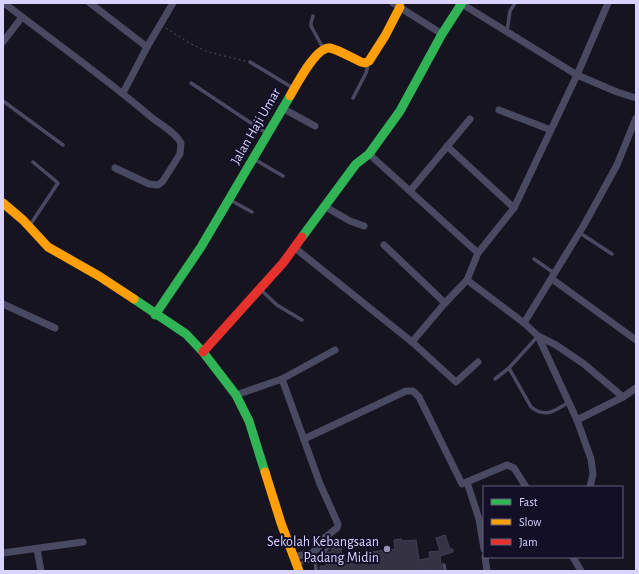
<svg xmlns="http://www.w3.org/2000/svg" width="639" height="574" font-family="'Alegreya Sans',sans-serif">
<rect width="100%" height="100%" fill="#161421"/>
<path fill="#343243" stroke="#433f54" d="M445,535L450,549H453V552L440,556L442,571H432L431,569L420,571H320V566H326V557L328,552H332L331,549L333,548L341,547L342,556L371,554V552L395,549L394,540L401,539L402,541L416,540L419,560L430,558L429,552L440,551L436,538Z"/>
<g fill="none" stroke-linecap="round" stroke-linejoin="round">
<path stroke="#44505f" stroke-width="1" stroke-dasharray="2 3" stroke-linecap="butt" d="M166,28L191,44L208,52L245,61"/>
<g stroke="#4a4962" stroke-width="3.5">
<path d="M313,16L311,23V26L323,48"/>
<path d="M507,31L510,11L515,3"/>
<path d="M250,62L293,88"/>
<path d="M191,83L266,133"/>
<path d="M353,98L366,73L369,62"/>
<path d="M3,101L63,145"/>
<path d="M254,159L283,176"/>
<path d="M230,200L252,212"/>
<path d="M30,225L58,183L33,162"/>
<path d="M580,233L612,254"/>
<path d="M534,259L554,273"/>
<path d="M261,290L277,305L302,320"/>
<path d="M509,368L531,407C546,419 555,410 569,402"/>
<path d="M495,379L509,368L538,336"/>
<path d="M315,560L316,571"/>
<path d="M297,564L321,558C331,541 330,544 349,544"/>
<path d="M444,565L445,571"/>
</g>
<g stroke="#4a4962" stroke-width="7">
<path d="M4,3C53,41 104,77 151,117C161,125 175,132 181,143L180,154L163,181L158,185L149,184L115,168"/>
<path d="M90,3L147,47"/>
<path d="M393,3L442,34"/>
<path d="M462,4L577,75L617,92L636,98"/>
<path d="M3,42L22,17"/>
<path d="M123,93L147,47L173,3"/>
<path d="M282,108L315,126"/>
<path d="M499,110L551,130"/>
<path d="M447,146L514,208"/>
<path d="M369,154L478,253"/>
<path d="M410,191L470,119"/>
<path d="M324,206L350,221L364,226"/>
<path d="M384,245L445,303"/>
<path d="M295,248L412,342L456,382L478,362"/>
<path d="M552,279L636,340"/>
<path d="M467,280L524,323L538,336L556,345L584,364L623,397"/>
<path d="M3,304L55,328"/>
<path d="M524,323L584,225L617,165L636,118"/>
<path d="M538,336L577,420L591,459L593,474L590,487"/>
<path d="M412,342L445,303L467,280L478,253L514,208L577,75L608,3"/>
<path d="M282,379L320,484L338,524L337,528L323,539L318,548L312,553L294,557"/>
<path d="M236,395L282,379L335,350"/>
<path d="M577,420L623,397L636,388"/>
<path d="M304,439L406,391H413L419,397L462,484L507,465L514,468L526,487"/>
<path d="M467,482L479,519L484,549"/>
<path d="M37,549L41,571"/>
<path d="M3,553L83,542"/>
<path d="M485,557L487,571"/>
<path d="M573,557L581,571"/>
</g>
<g stroke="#30b455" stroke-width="9">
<path d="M302,237L356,164L369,154L400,111L442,34L462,3"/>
<path d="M134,299L186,334L203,352L236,395L249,421L265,472"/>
<path d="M155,315L201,247L290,96"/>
</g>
<g stroke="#ff9f0a" stroke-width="9">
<path d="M290,96C296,86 316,46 330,48C339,50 352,58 361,62L365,63L369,61L385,36L400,7"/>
<path d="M3,203L23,220L48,247L99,276L134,299"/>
<path d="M265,472L281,523L299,571"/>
</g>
<path stroke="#e5322d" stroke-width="9" d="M203,352L283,263L302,237"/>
</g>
<circle fill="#9591b1" stroke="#130f26" stroke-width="1.5" cx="387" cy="549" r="4"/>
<g text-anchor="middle" stroke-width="4" stroke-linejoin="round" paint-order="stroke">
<g font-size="14" fill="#d9d4ff" stroke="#130f26">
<text transform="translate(255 126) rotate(-60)" y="5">Jalan Haji Umar</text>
</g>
<g font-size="14" fill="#d9d4ff" stroke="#130f26" text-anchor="end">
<text x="379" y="546">Sekolah Kebangsaan<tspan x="379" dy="16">Padang Midin</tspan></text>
</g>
</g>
<rect width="639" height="574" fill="none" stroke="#d9d4ff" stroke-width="8"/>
<rect x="483" y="486" width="140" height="72" fill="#130f26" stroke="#625e7d"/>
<rect x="491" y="499" width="20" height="6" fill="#30b455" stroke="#625e7d"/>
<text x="519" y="506" font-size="12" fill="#d9d4ff">Fast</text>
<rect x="491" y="519" width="20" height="6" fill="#ff9f0a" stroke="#625e7d"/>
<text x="519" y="526" font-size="12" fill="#d9d4ff">Slow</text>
<rect x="491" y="539" width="20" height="6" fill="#e5322d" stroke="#625e7d"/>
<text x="519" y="546" font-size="12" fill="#d9d4ff">Jam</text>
</svg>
